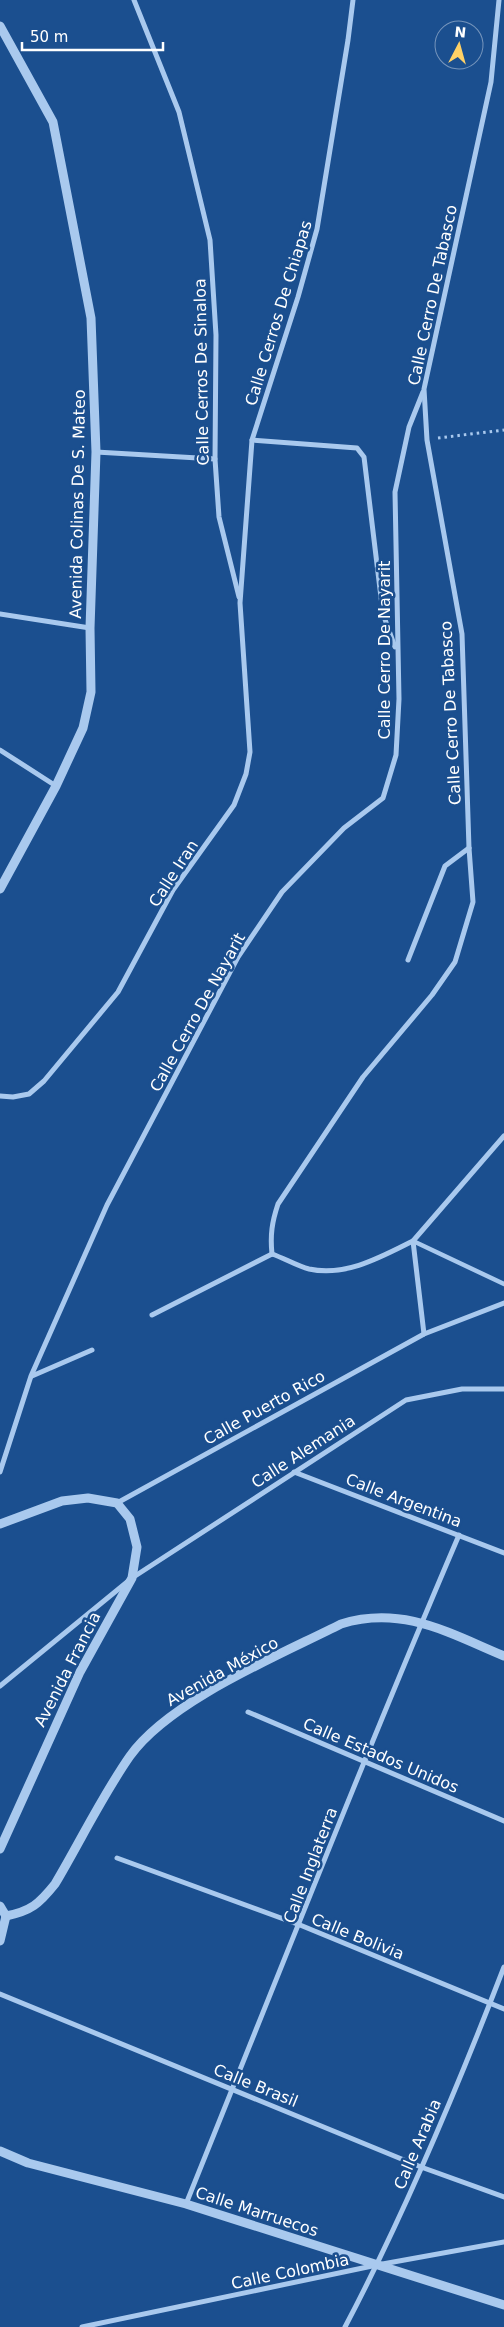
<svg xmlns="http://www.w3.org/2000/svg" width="504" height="2327" font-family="'DejaVu Sans',sans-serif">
<rect width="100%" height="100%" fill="#1b4f8f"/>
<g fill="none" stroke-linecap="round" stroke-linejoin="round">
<path stroke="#a9c9ee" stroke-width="3" stroke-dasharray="2.5 4" stroke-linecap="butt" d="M438,438L504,430"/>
<path stroke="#a9c9ee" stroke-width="4.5" d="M413,1241L504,1284"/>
<g stroke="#a9c9ee" stroke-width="5">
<path d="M134,0L179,112L210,240L216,335L215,459L219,517L239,597"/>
<path d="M252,440L357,448L364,457L383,614L395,647"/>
<path d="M96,452L215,459"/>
<path d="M0,614L90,628"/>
<path d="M0,750L56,786"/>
<path d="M408,960L445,866L469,848"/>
<path d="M0,1096L13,1097L29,1094L44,1081L118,992L173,890L234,805L246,774L250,752L240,603L252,440L298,297L317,229L348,40L353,0"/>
<path d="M272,1254C270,1235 272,1222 278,1204L363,1077L432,995L455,962L473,902L469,848L462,634L427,440L424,389L491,82L499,0"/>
<path d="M272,1254C284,1258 297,1266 309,1269C346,1277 381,1257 413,1241"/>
<path d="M152,1315L272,1254"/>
<path d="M424,1334L413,1241L504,1136"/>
<path d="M32,1376L92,1350"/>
<path d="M0,1472L31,1376L107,1205L238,957L282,892L344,828L383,798L396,755L399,699L395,492L409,427L423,392"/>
<path d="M294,1472L504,1553"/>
<path d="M117,1503L424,1334L504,1303"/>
<path d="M0,1686L132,1578L406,1400L462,1389H504"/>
<path d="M248,1712L504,1821"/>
<path d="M117,1858L300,1925L504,2009"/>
<path d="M0,1994L421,2167L504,2197"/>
<path d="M186,2204C276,1981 364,1757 459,1535"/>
<path d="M82,2327L377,2265L504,2242"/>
<path d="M345,2327C406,2211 457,2089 504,1967"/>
</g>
<g stroke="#a9c9ee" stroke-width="9">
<path d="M0,26L53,122L91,318L96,452L90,628L91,692L83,728L56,786L0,889"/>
<path d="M0,1524L62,1501L88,1498L117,1503L130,1519L137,1547L132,1578L80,1672L0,1849"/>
<path d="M0,1906L6,1916"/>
<path d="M6,1916C31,1911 39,1904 55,1884C80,1842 102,1796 130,1756C170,1700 280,1655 341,1624C402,1605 449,1633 504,1656"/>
<path d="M0,1941L6,1916"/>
<path d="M0,2151L28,2163L186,2204L504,2305"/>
</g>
</g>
<g text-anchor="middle" stroke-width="5" stroke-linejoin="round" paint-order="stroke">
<g font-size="16" fill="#fff" stroke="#1b4f8f">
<text transform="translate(432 295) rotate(-78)" y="6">Calle Cerro De Tabasco</text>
<text transform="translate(278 313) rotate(-73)" y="6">Calle Cerros De Chiapas</text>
<text transform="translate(201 372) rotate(-91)" y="6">Calle Cerros De Sinaloa</text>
<text transform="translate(77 504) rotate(-89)" y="6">Avenida Colinas De S. Mateo</text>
<text transform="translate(384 650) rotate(-90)" y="6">Calle Cerro De Nayarit</text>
<text transform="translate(450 713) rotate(-93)" y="6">Calle Cerro De Tabasco</text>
<text transform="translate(173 873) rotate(-57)" y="6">Calle Iran</text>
<text transform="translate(197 1012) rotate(-61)" y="6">Calle Cerro De Nayarit</text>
<text transform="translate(264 1407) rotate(-29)" y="6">Calle Puerto Rico</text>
<text transform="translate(303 1451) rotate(-33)" y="6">Calle Alemania</text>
<text transform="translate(404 1500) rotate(21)" y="6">Calle Argentina</text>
<text transform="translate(67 1669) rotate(-63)" y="6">Avenida Francia</text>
<text transform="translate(222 1671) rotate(-29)" y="6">Avenida México</text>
<text transform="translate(381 1755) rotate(23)" y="6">Calle Estados Unidos</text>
<text transform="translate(310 1865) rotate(-69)" y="6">Calle Inglaterra</text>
<text transform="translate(358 1936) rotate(22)" y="6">Calle Bolivia</text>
<text transform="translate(256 2085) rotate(22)" y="6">Calle Brasil</text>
<text transform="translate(417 2144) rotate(-67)" y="6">Calle Arabia</text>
<text transform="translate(257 2211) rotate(18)" y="6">Calle Marruecos</text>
<text transform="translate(290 2271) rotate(-12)" y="6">Calle Colombia</text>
</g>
</g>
<g transform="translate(459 45) rotate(6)"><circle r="24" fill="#1b4f8f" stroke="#7695bc"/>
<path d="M0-4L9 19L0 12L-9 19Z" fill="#ffd166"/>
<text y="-8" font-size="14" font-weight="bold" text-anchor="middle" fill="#ffffff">N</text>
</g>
<path d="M22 42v8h141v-8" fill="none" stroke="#ffffff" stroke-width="2.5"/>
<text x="30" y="42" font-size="15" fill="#ffffff" stroke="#1b4f8f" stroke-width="4" paint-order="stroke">50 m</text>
</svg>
